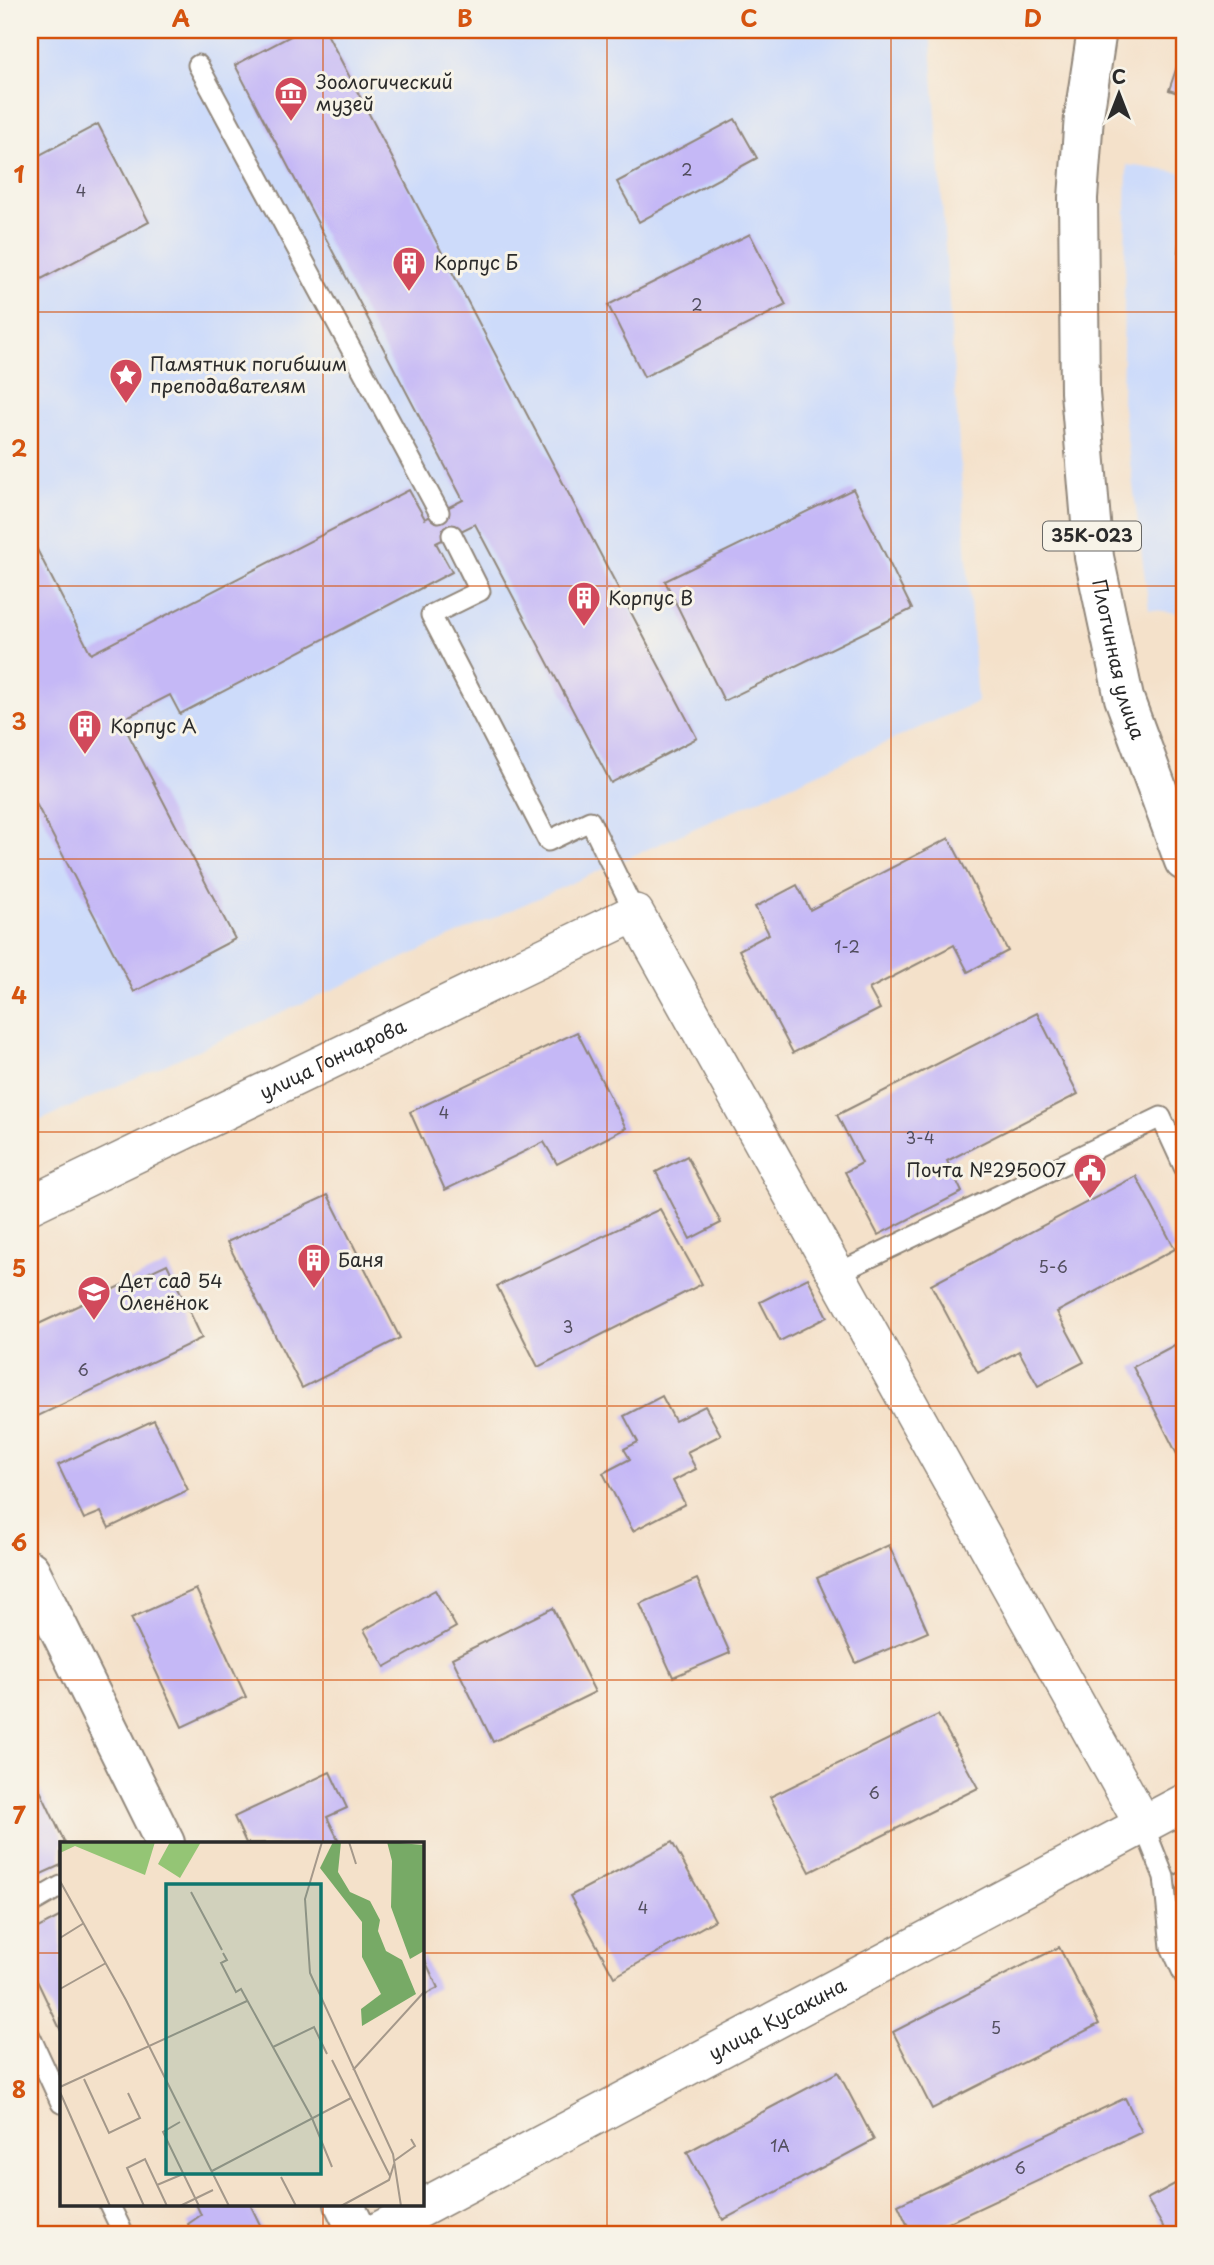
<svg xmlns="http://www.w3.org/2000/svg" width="1214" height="2265" font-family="'Playpen Sans',sans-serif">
<rect width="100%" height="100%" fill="#f7f3e8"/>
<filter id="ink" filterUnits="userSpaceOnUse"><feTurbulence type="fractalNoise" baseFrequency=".0143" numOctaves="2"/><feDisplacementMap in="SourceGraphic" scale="14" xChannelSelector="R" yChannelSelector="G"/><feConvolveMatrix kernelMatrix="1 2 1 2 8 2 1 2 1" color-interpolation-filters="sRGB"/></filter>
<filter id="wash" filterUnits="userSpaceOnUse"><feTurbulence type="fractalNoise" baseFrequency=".00686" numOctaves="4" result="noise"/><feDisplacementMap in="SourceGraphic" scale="28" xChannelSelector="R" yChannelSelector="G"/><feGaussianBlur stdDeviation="1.57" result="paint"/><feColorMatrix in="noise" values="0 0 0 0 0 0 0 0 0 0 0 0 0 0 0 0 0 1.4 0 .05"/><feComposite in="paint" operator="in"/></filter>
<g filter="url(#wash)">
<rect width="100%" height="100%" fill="#f4e1ca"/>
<g fill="#cddbfa">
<path d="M30,30H930L977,702L30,1125Z"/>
<path d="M1127,165L1184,173V614L1149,609L1122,400Z"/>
</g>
<g id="blocks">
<g fill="#c5b8f6">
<path d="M302,30H325L697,738L611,783L475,524L436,543L452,572L180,714L170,695L121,720L235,939L134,992L30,792V536L91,654L409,490L425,519L463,500L235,65Z"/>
<path d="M1184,46V95L1169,90Z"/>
<path d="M735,119L757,158L639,222L617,182Z"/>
<path d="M98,124L149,222L30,285V160Z"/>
<path d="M1182,215H1184V253L1178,252Z"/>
<path d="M750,234L786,305L644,377L608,305Z"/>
<path d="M853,489L912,609L724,701L665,581Z"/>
<path d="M949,838L1008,951L968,972L954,945L869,989L880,1009L793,1053L739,950L769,934L755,907L797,885L810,910Z"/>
<path d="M1037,1013L1078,1094L947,1161L962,1192L878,1235L845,1172L862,1163L837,1115Z"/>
<path d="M577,1032L626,1128L557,1164L544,1142L445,1190L410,1112Z"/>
<path d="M687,1156L721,1223L690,1239L656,1172Z"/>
<path d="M1136,1176L1175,1249L1057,1312L1084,1362L1038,1386L1019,1351L978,1373L931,1285Z"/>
<path d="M328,1195L400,1338L302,1388L227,1242Z"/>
<path d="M660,1209L702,1284L538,1367L497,1286Z"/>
<path d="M167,1264L202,1338L36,1417L30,1402V1328Z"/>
<path d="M808,1278L827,1317L780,1341L760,1302Z"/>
<path d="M1184,1340V1468L1133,1367Z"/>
<path d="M662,1396L675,1421L705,1406L721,1435L687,1452L696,1469L673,1481L685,1504L633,1531L603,1473L630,1459L624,1449L638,1442L624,1416Z"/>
<path d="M154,1420L188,1490L109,1528L101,1512L84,1519L58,1465Z"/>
<path d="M889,1545L928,1632L856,1663L817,1578Z"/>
<path d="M697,1579L730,1653L673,1677L640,1604Z"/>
<path d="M196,1589L246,1697L182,1727L131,1618Z"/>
<path d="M435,1590L456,1627L385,1667L364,1630Z"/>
<path d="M553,1608L595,1692L493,1742L452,1658Z"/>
<path d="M938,1715L978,1788L810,1872L770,1797Z"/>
<path d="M30,1769L65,1843H61V1865L30,1879Z"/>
<path d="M330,1772L347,1808L327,1817L340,1843H246L234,1817Z"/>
<path d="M672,1842L715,1920L614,1977L570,1896Z"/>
<path d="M1184,1870V1902L1171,1877Z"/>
<path d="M61,1916V2031L30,1966V1932Z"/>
<path d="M1059,1947L1099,2024L932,2109L893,2032Z"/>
<path d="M422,1954L438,1988L422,1996Z"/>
<path d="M838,2072L874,2140L723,2220L687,2152Z"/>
<path d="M1125,2098L1142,2132L922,2235H912L898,2205Z"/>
<path d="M1184,2179V2233L1168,2235L1147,2199Z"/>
<path d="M196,2204H250L265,2235H194L188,2224L201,2215Z"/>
</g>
</g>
</g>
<g filter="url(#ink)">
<use href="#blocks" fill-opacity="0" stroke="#90867a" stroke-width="2"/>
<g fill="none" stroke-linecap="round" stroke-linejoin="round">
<defs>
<g id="lane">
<path d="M198,65L439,512"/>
<path d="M452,535L480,591L431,615L548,841L590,821L635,913"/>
<path d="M836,1274L1161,1117L1184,1167"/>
<path d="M1143,1824L1164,1877L1171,1947L1184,1975"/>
<path d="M30,1904L61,1886"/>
<path d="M30,2036L61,2103"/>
<path d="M109,2204L124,2235"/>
</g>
<g id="street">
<path id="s1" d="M30,1205L635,913L1143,1824"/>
<path id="s2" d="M371,2235L1184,1803"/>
</g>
<g id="primary">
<path id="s3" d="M1097,30L1084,116L1078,198L1080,392L1094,557L1124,698L1184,861"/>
<path d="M30,1570L165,1843"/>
<path d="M344,2204L359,2235"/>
</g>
</defs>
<use href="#lane" stroke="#90867a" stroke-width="23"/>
<use href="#street" stroke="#90867a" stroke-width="40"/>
<use href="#primary" stroke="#90867a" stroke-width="42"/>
<use href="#lane" stroke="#fff" stroke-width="19"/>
<use href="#street" stroke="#fff" stroke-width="37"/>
<use href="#primary" stroke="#fff" stroke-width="38"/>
</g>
</g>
<path fill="none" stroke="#d5540f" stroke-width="2" stroke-opacity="0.55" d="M323,30V1843M607,30V2235M891,30V2235M30,312H1184M30,586H1184M30,859H1184M30,1132H1184M30,1406H1184M30,1680H1184M30,1953H61M422,1953H1184M323,2204V2235"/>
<defs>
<symbol id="museum-pin" viewBox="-11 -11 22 30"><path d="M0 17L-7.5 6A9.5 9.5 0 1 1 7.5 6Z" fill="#d1495b" stroke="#f7f3e8"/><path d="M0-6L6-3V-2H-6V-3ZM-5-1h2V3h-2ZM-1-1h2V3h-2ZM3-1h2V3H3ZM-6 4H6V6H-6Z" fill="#fff"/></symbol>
<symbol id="building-pin" viewBox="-11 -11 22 30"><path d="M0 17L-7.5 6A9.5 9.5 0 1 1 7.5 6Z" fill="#d1495b" stroke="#f7f3e8"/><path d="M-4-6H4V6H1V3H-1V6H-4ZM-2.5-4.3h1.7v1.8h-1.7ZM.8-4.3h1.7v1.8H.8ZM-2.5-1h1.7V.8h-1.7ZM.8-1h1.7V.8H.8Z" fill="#fff"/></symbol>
<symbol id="sight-pin" viewBox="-11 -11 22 30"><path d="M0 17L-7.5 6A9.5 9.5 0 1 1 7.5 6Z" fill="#d1495b" stroke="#f7f3e8"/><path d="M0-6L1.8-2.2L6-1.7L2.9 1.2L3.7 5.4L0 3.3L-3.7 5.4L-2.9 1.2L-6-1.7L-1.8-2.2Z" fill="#fff"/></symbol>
<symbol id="civic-pin" viewBox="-11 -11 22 30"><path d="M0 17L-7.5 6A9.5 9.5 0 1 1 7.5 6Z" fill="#d1495b" stroke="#f7f3e8"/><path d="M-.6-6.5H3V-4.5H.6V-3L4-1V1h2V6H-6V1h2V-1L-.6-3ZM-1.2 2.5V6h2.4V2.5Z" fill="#fff"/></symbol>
<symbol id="school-pin" viewBox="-11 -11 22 30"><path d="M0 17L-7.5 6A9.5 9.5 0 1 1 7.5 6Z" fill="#d1495b" stroke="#f7f3e8"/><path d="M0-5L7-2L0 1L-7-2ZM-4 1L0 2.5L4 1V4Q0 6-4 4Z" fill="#fff"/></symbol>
</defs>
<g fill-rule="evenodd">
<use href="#museum-pin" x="272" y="74" width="38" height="52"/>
<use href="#building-pin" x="390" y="244" width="38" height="52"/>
<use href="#sight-pin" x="107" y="356" width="38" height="52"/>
<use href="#building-pin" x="565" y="579" width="38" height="52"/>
<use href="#building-pin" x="66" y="707" width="38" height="52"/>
<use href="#civic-pin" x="1071" y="1151" width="38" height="52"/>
<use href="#building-pin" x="295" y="1241" width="38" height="52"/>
<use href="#school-pin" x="75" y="1273" width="38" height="52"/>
</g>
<g text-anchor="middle" stroke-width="6" stroke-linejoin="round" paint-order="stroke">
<g font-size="16" fill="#524e5e">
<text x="687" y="176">2</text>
<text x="81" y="197">4</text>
<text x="697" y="311">2</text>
<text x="847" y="953">1-2</text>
<text x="444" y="1119">4</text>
<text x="920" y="1144">3-4</text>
<text x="1053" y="1273">5-6</text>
<text x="568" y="1333">3</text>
<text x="83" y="1376">6</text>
<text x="874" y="1799">6</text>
<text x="643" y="1914">4</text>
<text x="996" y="2034">5</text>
<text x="780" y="2152">1А</text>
<text x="1020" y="2174">6</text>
</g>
<rect fill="#f7f3e8" stroke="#686764" stroke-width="2" x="1043" y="521.5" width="98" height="29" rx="5"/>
<g font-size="18" font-weight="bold" fill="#2b2b2b">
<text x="1092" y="542">35К-023</text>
</g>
<g font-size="19" fill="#2b2b2b" stroke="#f7f3e8" text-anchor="start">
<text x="316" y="89">Зоологический<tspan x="316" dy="22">музей</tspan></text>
<text x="434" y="270">Корпус Б</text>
<text x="150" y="371">Памятник погибшим<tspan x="150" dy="22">преподавателям</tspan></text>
<text x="608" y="605">Корпус В</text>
<text x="110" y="733">Корпус А</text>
<text x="1066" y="1177" text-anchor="end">Почта №295007</text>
<text x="338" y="1267">Баня</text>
<text x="119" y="1288">Дет сад 54<tspan x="119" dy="22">Оленёнок</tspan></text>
</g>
<g font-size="19" fill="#2b2b2b" stroke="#f7f3e8">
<text dy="7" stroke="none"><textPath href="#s3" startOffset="634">Плотинная улица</textPath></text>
<text dy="7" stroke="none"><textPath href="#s1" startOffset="336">улица Гончарова</textPath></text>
<text dy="7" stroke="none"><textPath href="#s2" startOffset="460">улица Кусакина</textPath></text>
</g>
</g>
<g transform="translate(60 1842)">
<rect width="364" height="364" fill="#f4e1ca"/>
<path d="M0,0H95L85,33L15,4L0,11ZM110,0H141L120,36L98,22Z" fill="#94c575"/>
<path d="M273,0H281L278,30L290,50L310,59L320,78L318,89L326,109L342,118L356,152L302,184L301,167L321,152L302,115V80L260,26ZM327,0L364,3V109L350,117L331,65L332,19Z" fill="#7a6"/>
<path fill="none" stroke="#a4988a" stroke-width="2" d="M262,0L245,57L250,131L333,312L341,364M289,0L296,22M0,39L66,158L169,364M131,50L162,108M0,96L24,81M163,111L167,118L161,121L176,150L181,147L252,276L272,325M0,147L46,121M213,205L254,185L267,212M272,218L330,334M293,228L364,150M24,237L49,291L80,276L68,251M0,245L187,159M0,250L50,364M120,280L103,290L139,364M334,319L355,304L351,297M152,329L291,256M221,335L236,364M97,343L123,332M84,364L67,326L85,317L107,364M120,364L153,348M281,364L329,338L334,322"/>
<path fill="#0f766e" fill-opacity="0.15" stroke="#0f766e" stroke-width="3.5" d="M106,42H261V332H106Z"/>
<rect width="364" height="364" fill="none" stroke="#2b2b2b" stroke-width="3.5"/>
</g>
<rect width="1214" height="2265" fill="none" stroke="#f7f3e8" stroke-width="77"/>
<g transform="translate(1119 94)" stroke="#f7f3e8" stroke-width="5" paint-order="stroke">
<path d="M0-5L12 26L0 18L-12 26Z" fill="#2b2b2b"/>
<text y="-10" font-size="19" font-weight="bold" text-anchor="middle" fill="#2b2b2b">С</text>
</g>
<rect x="38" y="38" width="1138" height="2188" fill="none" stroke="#d5540f" stroke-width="2.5"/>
<g font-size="23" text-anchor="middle" font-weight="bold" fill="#d5540f">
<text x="181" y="27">A</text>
<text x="465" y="27">B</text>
<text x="749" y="27">C</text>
<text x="1033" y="27">D</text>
<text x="19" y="183">1</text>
<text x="19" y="457">2</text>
<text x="19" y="730">3</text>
<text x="19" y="1004">4</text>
<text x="19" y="1277">5</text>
<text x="19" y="1551">6</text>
<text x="19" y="1824">7</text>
<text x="19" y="2098">8</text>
</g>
</svg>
